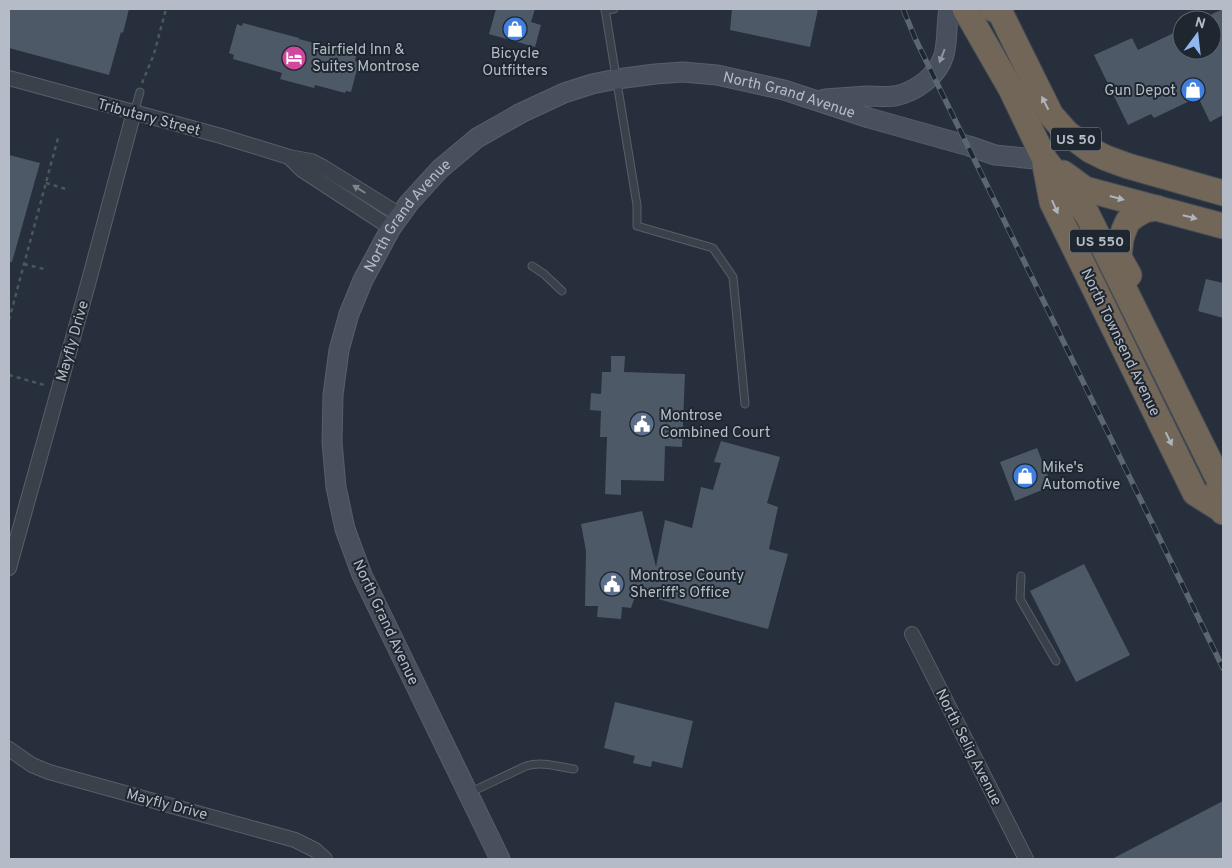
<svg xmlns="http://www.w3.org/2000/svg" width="1232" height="868" font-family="Overpass,sans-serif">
<rect width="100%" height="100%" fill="#262f3b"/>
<g fill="#4e5967">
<path d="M9,9H129L123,33L121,32L109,75L9,48Z"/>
<path d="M496,9H535L531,22L541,25L535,47L489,34Z"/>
<path d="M732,9H818L810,47L730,30Z"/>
<path d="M1223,9V115L1210,122L1198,97L1154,118L1151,114L1128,125L1094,55L1132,38L1138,50L1182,29V50H1212V14Z"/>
<path d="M243,23L299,38V39L333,48V50L356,56L355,61L359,62L351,92L346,91L345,93L315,85L314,88L280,79L282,73L233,59L234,55L229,53L237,24L242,26Z"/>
<path d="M9,155L40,163L12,262H9Z"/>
<path d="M1206,279L1223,283V318L1198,311Z"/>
<path d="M611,356H625L624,372L685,374L682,447L665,446L664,481L621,480V495L605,494L607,437H600L601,411L590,410L591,393L601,394L602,372H611Z"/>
<path d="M721,441L780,457L767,503L778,507L769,549L788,554L768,629L636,593L631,608L622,607L621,619L597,617L598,606H585L586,551L581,524L642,511L656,567L665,520L692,528L701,487L713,490L721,463L714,462Z"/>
<path d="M1037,448L1052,486L1015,501L1000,462Z"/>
<path d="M1084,564L1130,655L1076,682L1030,591Z"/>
<path d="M615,702L693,721L682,768L652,761L651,767L633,763L635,756L604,748Z"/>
<path d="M1223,801V859H1112Z"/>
</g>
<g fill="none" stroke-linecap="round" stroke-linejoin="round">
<defs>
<g id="lane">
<path d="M605,9L637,205V226L713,248L733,277L745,404"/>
<path d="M605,10L614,9"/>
<path d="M134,112L140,92"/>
<path d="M532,266L544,274L562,291"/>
<path d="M1021,576L1020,599L1056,661"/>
<path d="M469,793L526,766C542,761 559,767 574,769"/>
</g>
<g id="street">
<path d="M9,78L221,136L289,157L311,161L323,167L400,215"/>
<path d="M289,157L302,170L391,228"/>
<path d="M9,568L88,284L134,112"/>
<path d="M912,634L1026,859"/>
<path d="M9,749L32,765L49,772L295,840L315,850L325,859"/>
</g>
<g id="secondary">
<path d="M825,99C839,98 853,97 867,96C876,96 886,97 895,96C915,92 938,76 944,55C948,39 946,25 949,9"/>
<path id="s1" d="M500,859L362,575L345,529L336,487L332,442L333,395L339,350L349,314L363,280L391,228L409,203L440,169L477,138L521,113L564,93L592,84L617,79L655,74L683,72L717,75L784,90L869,118L969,146L995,155L1045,160"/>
</g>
<g id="highway">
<path d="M965,9L1011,89L1045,160L1087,214L1219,480L1222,510L1223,512"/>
<path d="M993,9L1000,12L1051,115L1067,133L1090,150L1106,158L1128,166L1223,193"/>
<path d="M1045,165L1052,202L1195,493L1222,510"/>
<path d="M1063,173L1085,189L1223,226"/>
<path d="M1129,275L1119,257L1121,239L1124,230L1128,221L1136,215L1145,210L1157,208"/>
</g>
</defs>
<use href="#lane" stroke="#575f69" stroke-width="9"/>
<use href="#street" stroke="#575f69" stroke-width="16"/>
<use href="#secondary" stroke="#575f69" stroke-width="21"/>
<use href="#highway" stroke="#444c56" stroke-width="27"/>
<g stroke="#48595b" stroke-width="2.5" stroke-dasharray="4 4" stroke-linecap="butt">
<path d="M142,83L154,54L166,9"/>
<path d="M46,183L66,189"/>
<path d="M24,264L44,269"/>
<path d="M9,320L58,138"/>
<path d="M9,375L44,385"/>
</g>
<use href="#lane" stroke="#39414b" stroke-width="7"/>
<use href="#street" stroke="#39414b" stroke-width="14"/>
<use href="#secondary" stroke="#48505e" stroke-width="19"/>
<use href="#highway" stroke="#716657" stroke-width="25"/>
<defs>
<path id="rail" d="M903,9L915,38L933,75L1223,668"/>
</defs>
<use href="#rail" stroke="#5c6572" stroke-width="5.5"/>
<use href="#rail" stroke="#1e2630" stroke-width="4" stroke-dasharray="11" stroke-linecap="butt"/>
</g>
<defs><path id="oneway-solid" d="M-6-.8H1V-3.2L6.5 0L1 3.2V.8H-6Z" transform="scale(1.25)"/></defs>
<use fill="#8f96a2" href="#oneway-solid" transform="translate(942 56) rotate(111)"/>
<g fill="#aeb3bc">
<use href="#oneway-solid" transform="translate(1045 103) rotate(-117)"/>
<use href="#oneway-solid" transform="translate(1117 198) rotate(15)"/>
<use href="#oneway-solid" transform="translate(1055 207) rotate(66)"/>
<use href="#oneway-solid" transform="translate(1190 217) rotate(14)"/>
<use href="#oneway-solid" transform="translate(1169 439) rotate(64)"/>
</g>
<use fill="#7d858f" href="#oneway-solid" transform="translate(359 189) rotate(-148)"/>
<defs>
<symbol id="shop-disc" viewBox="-11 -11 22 22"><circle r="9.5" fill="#3f7fe0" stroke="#1e2630"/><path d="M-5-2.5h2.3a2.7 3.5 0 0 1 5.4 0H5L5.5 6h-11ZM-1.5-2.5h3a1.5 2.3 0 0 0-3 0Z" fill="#fff"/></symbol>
<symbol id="hotel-disc" viewBox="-11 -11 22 22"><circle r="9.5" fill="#d1479c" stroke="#1e2630"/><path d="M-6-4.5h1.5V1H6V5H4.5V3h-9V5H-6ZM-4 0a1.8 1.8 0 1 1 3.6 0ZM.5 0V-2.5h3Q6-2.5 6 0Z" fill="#fff"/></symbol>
<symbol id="civic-disc" viewBox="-11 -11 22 22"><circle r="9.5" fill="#5c6f8a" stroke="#1e2630"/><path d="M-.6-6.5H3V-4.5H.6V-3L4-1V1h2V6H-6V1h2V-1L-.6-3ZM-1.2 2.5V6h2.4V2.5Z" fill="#fff"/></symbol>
</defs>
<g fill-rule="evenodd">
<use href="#shop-disc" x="501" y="15" width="28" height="28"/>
<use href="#hotel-disc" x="280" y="44" width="28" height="28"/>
<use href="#shop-disc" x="1179" y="76" width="28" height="28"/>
<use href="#civic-disc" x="628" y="410" width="28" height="28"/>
<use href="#shop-disc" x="1011" y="462" width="28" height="28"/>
<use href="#civic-disc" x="598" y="570" width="28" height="28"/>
</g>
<g text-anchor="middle" stroke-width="4" stroke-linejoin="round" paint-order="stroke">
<g fill="#1e2630" stroke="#888f9a" stroke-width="1">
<rect x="1051" y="127.5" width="50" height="23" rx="4"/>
<rect x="1070" y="229.5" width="60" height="23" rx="4"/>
</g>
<g font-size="14" font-weight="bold" fill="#b5bcc7">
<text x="1076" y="144">US 50</text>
<text x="1100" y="246">US 550</text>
</g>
<g font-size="15" fill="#b5bcc7" stroke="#1e2630" text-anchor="start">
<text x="312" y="54">Fairfield Inn &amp;<tspan x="312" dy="17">Suites Montrose</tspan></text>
<text x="515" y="58" text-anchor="middle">Bicycle<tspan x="515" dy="17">Outfitters</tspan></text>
<text x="1176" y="95" text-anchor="end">Gun Depot</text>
<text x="660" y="420">Montrose<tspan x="660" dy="17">Combined Court</tspan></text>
<text x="1042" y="472">Mike's<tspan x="1042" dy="17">Automotive</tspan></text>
<text x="630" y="580">Montrose County<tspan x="630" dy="17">Sheriff's Office</tspan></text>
</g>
<g font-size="15" fill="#b5bcc7" stroke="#1e2630">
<text dy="5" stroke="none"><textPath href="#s1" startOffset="1132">North Grand Avenue</textPath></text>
<text transform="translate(149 117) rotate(15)" y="5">Tributary Street</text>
<text dy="5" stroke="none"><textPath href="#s1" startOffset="698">North Grand Avenue</textPath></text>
<text transform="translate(72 341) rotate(-74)" y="5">Mayfly Drive</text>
<text transform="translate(1121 342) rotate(64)" y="5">North Townsend Avenue</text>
<text transform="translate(386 622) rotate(65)" y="5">North Grand Avenue</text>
<text transform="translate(969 747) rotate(63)" y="5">North Selig Avenue</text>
<text transform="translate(167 804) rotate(15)" y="5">Mayfly Drive</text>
</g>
</g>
<rect width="1232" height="868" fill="none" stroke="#b5bcc7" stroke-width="20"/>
<g transform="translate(1197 35) rotate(15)"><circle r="24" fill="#1e2630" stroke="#5a626c"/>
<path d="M0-4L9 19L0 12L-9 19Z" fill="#92b7ef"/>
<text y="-8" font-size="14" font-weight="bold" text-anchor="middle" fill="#b5bcc7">N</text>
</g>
</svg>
